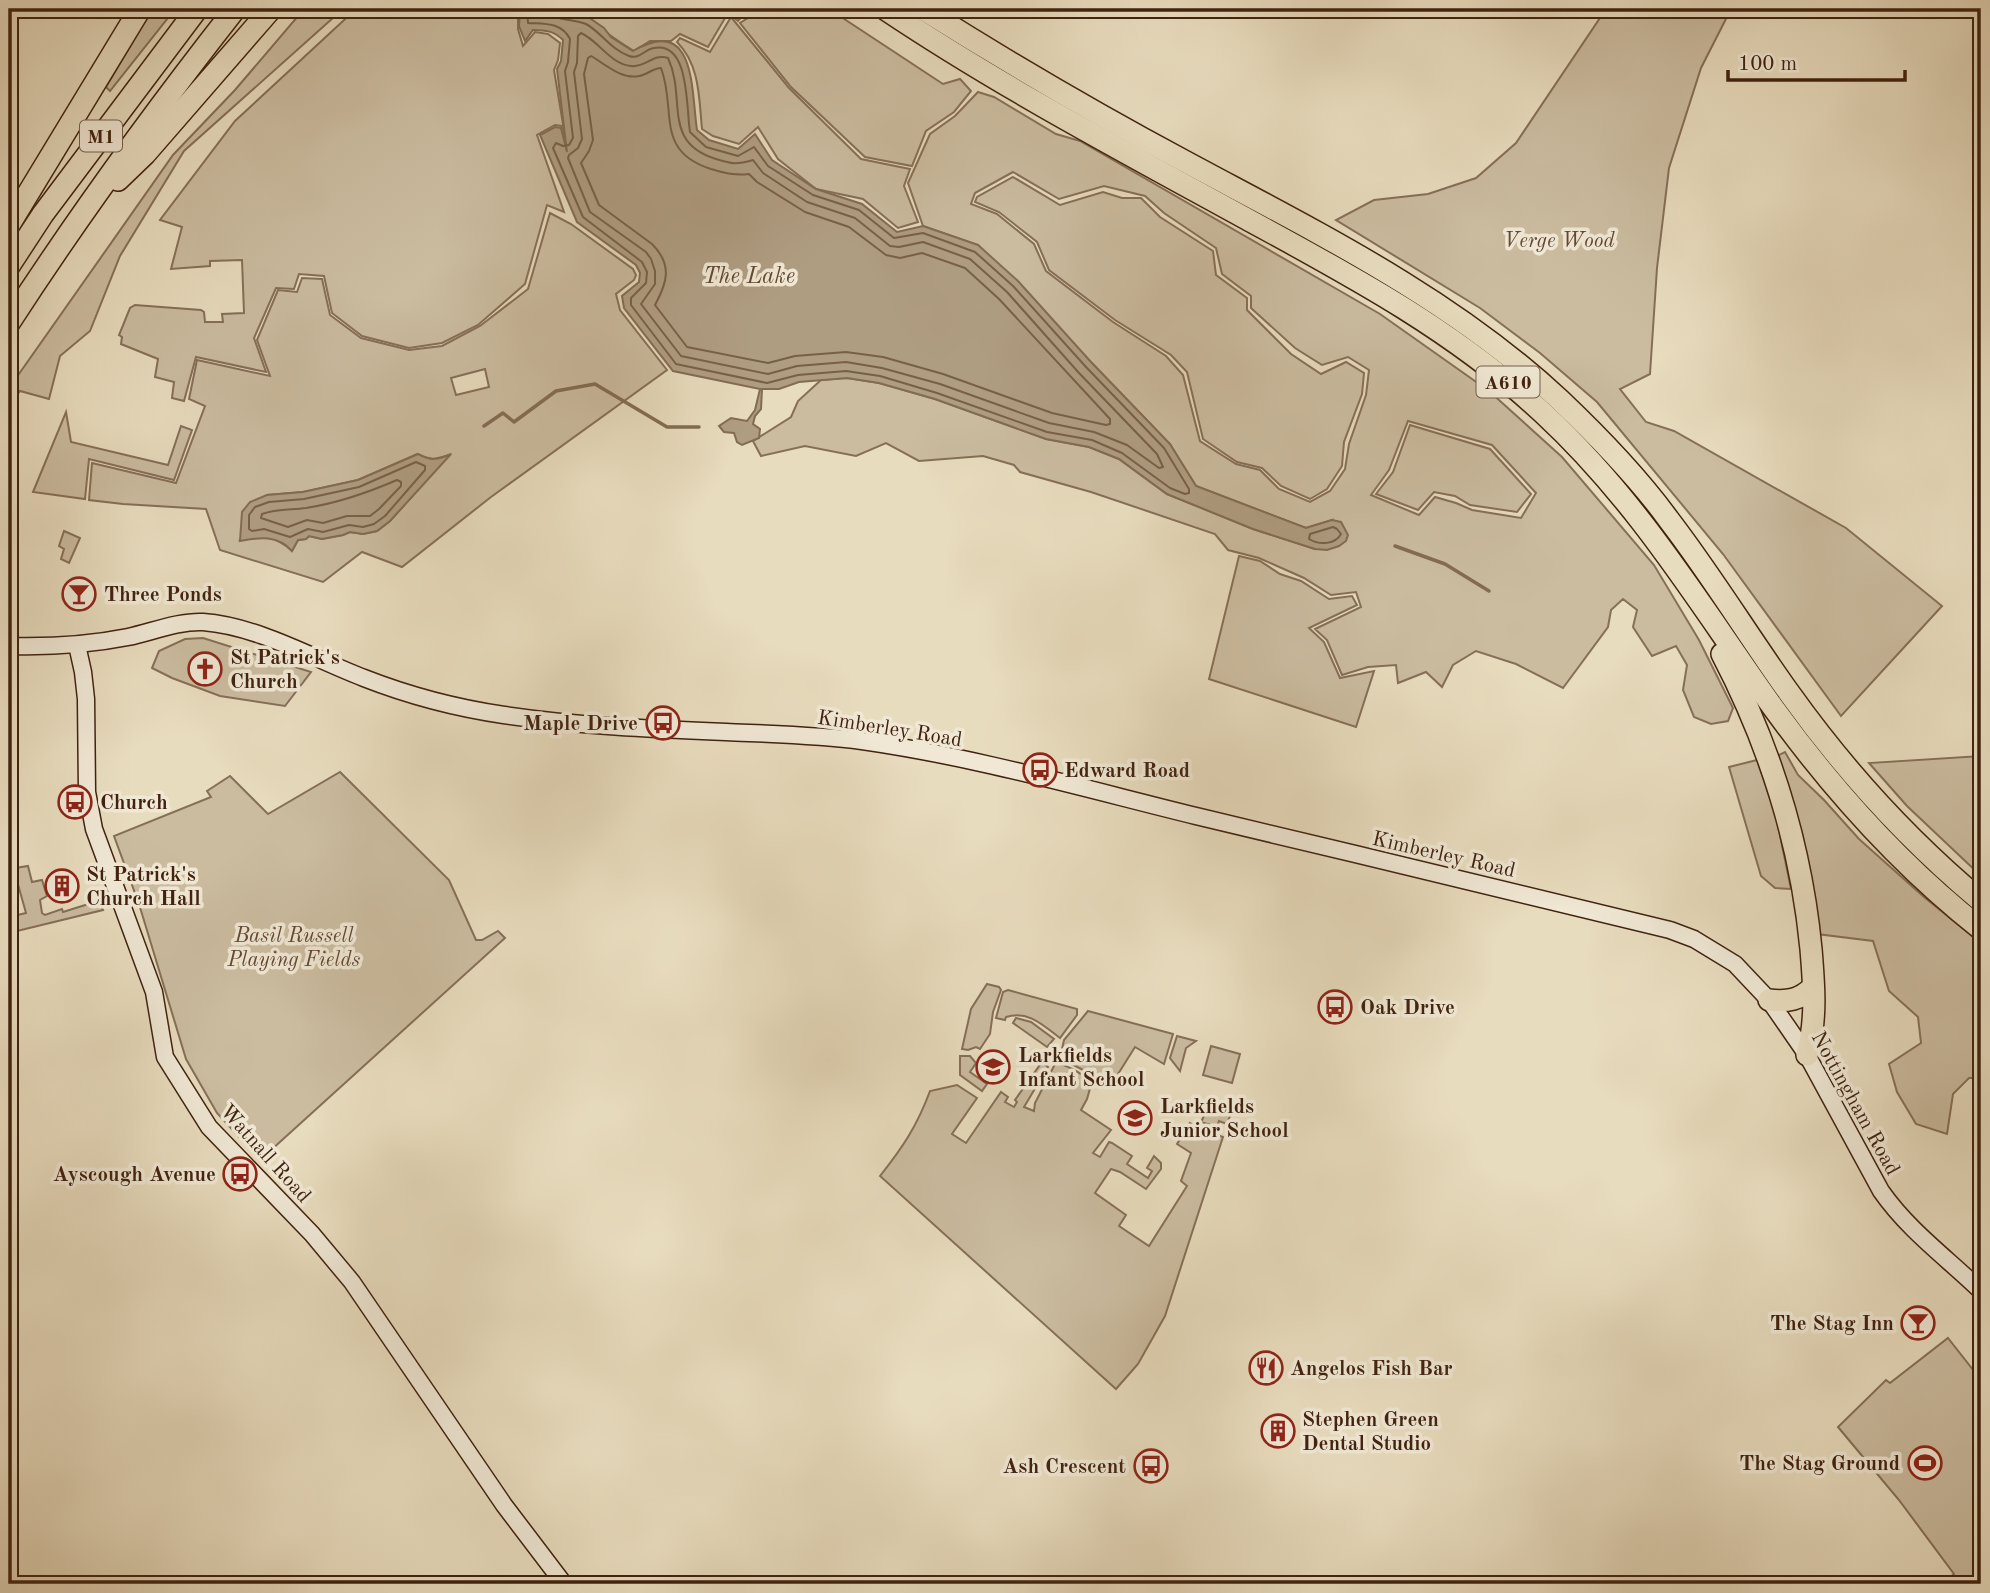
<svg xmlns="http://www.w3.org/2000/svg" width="1990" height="1593" font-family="'Old Standard TT',serif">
<rect width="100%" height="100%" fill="#e8dcbe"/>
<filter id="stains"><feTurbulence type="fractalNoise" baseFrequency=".00286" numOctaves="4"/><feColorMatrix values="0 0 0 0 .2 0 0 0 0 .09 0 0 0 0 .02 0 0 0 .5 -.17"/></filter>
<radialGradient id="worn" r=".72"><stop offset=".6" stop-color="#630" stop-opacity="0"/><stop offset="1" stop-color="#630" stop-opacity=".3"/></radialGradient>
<g fill="#cbbca0" stroke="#866f58" stroke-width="2" fill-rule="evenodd">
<path d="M152,9H175L110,91L106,87Z"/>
<path d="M304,9H343L184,151L120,256L90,331L60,356L49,399L20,391L9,404V389L14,381L173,155L235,90Z"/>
<path d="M356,9H518V29L523,46L535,32L548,34L560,43L558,60L554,70L567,148L562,126L555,125L537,135L564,212L547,205L525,284L478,325L442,343L409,348L362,336L332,313L324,276L299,274L294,289L276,288L254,338L266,372L196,357L184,401L172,398L174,382L155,377L158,359L121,344L122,337L119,335L130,308L135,305L201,310L204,312L205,322H223L222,314L244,313L242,260L210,261V266L171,269L182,227L160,220L235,121Z"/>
<path d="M559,9H722L727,13L724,9H747V11L738,21L728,13L708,47L680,34L671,41H650L634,51C608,36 591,17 560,12Z"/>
<path d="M750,9H829L943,84L960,79L971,91L954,112L926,131L912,166L865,157L791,87L740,23L751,16Z"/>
<path d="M1606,9H1731L1701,68L1669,168L1657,268L1650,374L1620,389L1646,422L1674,431L1846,528L1942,606L1841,716L1723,554L1597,402L1540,353L1480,308L1336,220L1374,200L1428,194L1476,178L1516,143Z"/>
<path d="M731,17L789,88L861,159L910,169L904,186L918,222L898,228L863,199L816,189L778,159L758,127L739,144L713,136L702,129C699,98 700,65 677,42L680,38L710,52Z"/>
<path d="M978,92L994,97L1056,134L1080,141L1380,314L1489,391L1562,457L1654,565L1699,640L1733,708L1728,721L1711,724L1694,717L1683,690L1687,665L1676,646L1652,656L1633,627L1637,610L1623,599L1611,610L1608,627L1563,688L1516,664L1476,651L1453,665L1442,687L1426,672L1398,683L1396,665L1368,667L1342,675L1327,640L1315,629L1361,607L1356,592L1331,595L1304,578L1259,558L1228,550L1215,534L1091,492L1020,472L1014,465L983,456L919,461L886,443L856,456L805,446L761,456L753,441L791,417L798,401L821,380L847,378L879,383L935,399L1046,439L1089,447L1119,459L1167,494L1253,529L1315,549L1332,520L1306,528L1196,486L1170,444L978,245L923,226L908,183L930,134L955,116ZM1013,172L1059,199L1104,186L1145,196L1164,213L1216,248L1222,274L1251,296V308L1295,348L1322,365L1348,357L1369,370L1366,395L1349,444L1345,469L1330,491L1310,502L1279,489L1260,470L1236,464L1200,441L1183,375L1166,356L1113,322L1046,271L1034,244L997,214L971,204L975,193ZM1408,421L1492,445L1536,493L1521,518L1472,510L1456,503L1435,497L1419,515L1371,495L1389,470Z"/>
<path d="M1013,177L1060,205L1103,192L1122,198H1141L1160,217L1213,251L1216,275L1247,298V310L1291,354L1321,374L1346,362L1364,373L1362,394L1344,442L1342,466L1327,489L1310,499L1281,486L1262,468L1237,462L1203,439L1187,372L1171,355L1115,320L1049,270L1037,242L999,212L975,202L977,197Z"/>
<path d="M550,213L571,224L633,269L636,275L634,280L616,294L620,310L667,370L491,497L402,567L362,552L323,582L220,550L206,509L123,504L89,500L92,463L176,483L205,406L189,399L197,360L270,376L257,340L278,290L297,292L302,278L322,279L330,315L361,338L409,350L442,346L480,326L528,289ZM485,369L489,387L456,395L451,378ZM417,454C430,461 436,459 449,455L390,521L377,531L363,534L350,532L343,535L322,539L309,536L306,539L298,540L292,551C274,534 263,537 240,540L267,495L303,492L358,480Z"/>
<path d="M66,412L71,442L168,465L181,426L192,430L174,480L89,459L85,499L33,492Z"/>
<path d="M1410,425L1490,449L1531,494L1517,512L1470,505L1455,496L1434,492L1418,510L1376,494L1393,472Z"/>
<path d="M64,531L80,538L69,563L61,559L64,549L59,546Z"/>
<path d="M1239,556L1260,561L1280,574L1301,581L1329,599L1352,596L1357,605L1309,628L1324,642L1340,678L1374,671L1356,727L1209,679Z"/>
<path d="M203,638L311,672L285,706L220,696L172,678L152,668L159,651L185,639Z"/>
<path d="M1785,752L1798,775L1824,800L1859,839L1924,897L1981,943V1078H1969L1953,1094L1947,1134L1916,1124L1897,1092L1889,1064L1921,1043L1918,1017L1889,991L1873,941L1817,934L1803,837L1777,756Z"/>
<path d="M1981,756V876L1907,806L1869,763Z"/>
<path d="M1757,760L1776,816L1791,889L1775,888L1761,876L1729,767Z"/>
<path d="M340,772L449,880L476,940H482L498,931L505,938L260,1160L217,1113L186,1059L139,904L114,836L211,797L207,791L230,776L268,814Z"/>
<path d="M28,866L32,882L42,880L47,896L40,900L42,913L45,915L62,909L63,912L98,901L103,910L9,933V917L26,913L15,874L9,875V869Z"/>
<path d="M987,984L999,987L1001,990L993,1012L990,1034L980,1049L976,1047L968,1050L962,1049L971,1009Z"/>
<path d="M1008,990L1077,1009V1015L1060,1038C1043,1025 1028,1010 1006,1017L1005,1020L996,1018L1003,992Z"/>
<path d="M1088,1011L1173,1034L1164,1064L1135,1047L1113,1082L1098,1084L1087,1072L1060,1058L1064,1040Z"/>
<path d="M1016,1018L1031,1022L1054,1039L1047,1047L1013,1023Z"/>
<path d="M1177,1036L1196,1041L1186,1048L1180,1071L1170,1058Z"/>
<path d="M1211,1046L1240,1054L1232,1083L1203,1075Z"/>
<path d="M960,1056H970L976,1063L970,1072L987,1084L982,1091L960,1075Z"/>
<path d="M1042,1062L1048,1067L1024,1107L1034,1111L1035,1103L1056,1062C1070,1068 1082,1071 1091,1085L1087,1099L1081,1110L1111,1130L1093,1153L1100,1157L1109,1142L1112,1143L1132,1156L1127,1164L1148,1178L1152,1171L1147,1168L1154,1156L1161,1163V1169L1146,1189L1120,1172L1111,1169L1095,1193L1126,1215L1119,1226L1149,1246L1187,1186L1181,1181L1191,1153L1177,1144L1190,1123L1198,1129L1223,1137L1165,1316L1138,1364L1116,1389L880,1176C903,1147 917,1126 930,1091L957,1085L977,1098L952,1134L966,1143L1001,1092L1008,1097L1005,1102L1014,1107L1017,1102L1015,1100Z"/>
<path d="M1224,1102L1234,1105L1227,1124L1219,1121L1217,1127L1201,1122L1208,1108H1216L1218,1103L1223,1104Z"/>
<path d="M1948,1338L1981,1380V1584H1941L1954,1574L1899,1500L1838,1427L1886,1380L1890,1383Z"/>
</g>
<g fill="#af9d82" stroke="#836c54" stroke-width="2">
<path d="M520,9H535L538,12L547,9H559L560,12L588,17L604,28L611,37L633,51C696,14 691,89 697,130L709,140L738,149L755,134L772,160L816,189L862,204L897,232L923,226L978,245L1018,281L1091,362L1170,444L1196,486L1306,528L1332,520L1341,522L1348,535L1346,541L1339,546L1327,550L1315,549L1253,529L1167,494L1119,459L1089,447L1046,439L935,399L879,383L847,378L799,382L779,389H762L761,409L755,416L753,424L760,429L759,438L742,445L737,442L734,433L724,432L719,426L731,418L747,421L755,410L760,389L673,371L624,308L622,296L639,282L640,273L636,265L577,222L540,135L555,127L561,128L567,152L557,69L561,61L563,40C554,31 546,30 533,30L525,41L519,26Z"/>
<path d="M418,454C431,461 437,460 451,454L390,521L377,531L363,534L350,532L343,535L322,539L309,536L306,539L298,540L292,551C278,535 260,537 240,541L242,512L250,502L267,495L303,492L358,480Z"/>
</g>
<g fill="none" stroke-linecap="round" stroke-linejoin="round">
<g stroke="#786048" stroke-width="2">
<path d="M527,9L528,23C545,24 561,22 570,39L568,62L565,71L573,138L569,145L563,146L556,143L553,148L583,217L642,262L647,272L646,283L631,298V305L676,364L767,383L798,375L846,371L880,376L937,393L1047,432L1092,440L1122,453L1170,488L1185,494L1189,493V489L1164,448L1086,367L1013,286L975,252L923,233L894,238L859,210L813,195L768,166L754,147L738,156L706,147L690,132C686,108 690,41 654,48C645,49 639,60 629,56C610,49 601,32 586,24C578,21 567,20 559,18L556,9"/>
<path d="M581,33C599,41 610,64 631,66C646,68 653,53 668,58C687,99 661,142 716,159C732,164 736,165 753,160L763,173L807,202L855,218L890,246L899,247L923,242L970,259L1007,292L1079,373L1157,454L1163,467L1159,468L1127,445L1094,432L1049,423L940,384L882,368L846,362L797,366L768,374L681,356L641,304L655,284V271L651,259L646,252L590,212L568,158L569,155L578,148L582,139L574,72L577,63L578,36Z"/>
<path d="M591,56C605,64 622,80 639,76C647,75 653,68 661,68C677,110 654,151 711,169C725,173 735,176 749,174L757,182L805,212L849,227L886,255L900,258L922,253L965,268L999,299L1110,419V424L1106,425L1052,413L943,374L883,357L846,352L795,356L768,363L687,347L655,305C667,283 673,265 652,244L599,205L581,163L589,151L593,140L584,74L588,58Z"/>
<path d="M416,462L425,466V470L385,516L374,524L363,527L349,525L323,532L308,529L290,537L264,529L252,531L249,529V515L255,507L269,502L304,499L359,487Z"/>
<path d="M397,480L401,482V486L379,509L370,516H347L323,523L307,520L288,527L261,518L262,514C276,509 291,510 306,508C338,503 367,493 397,480Z"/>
<path d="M1333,527L1337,529L1341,534C1335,545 1319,545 1309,539L1310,534Z"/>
</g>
<g stroke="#836c54" stroke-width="3.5">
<path d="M484,426L503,413L514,422L556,391L595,384L667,427H699"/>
<path d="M1395,546L1445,564L1489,591"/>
</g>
<defs>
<g id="secondary">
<path d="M77,645L83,672L86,699L87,792L94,829L154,992L165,1057L209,1127L312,1234L352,1282L504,1505L564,1584"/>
<path d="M9,646C49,647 88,645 128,637C152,632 178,621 203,622C258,626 314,659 364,678C410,696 456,708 504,715C578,726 652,729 726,732C771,734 817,735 862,741C975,757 1086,789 1196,816C1354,854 1513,891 1670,930L1694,939L1735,964L1769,1000L1807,1055L1881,1191C1909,1231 1947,1258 1981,1291"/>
</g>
<g id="highway">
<path d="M885,9C1000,86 1123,151 1245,218C1350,275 1455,331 1543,413C1638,501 1698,602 1772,706C1832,789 1901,866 1981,929"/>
<path d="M923,9C1009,63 1096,114 1186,162C1316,232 1451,298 1560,400C1599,437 1637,476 1669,520C1712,576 1749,637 1790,694C1845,771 1908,840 1981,901"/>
<path d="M118,180L145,154L271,9"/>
<path d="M9,225L140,9"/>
<path d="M9,266L43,214L197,9"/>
<path d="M9,323C79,215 155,111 235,9"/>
<path d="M1722,654C1770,746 1801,845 1811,949C1814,985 1817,1020 1807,1055"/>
<path d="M1769,1000C1788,1002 1800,1000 1813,987"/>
</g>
</defs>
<use href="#secondary" stroke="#40220f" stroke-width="19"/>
<use href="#highway" stroke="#40220f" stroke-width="24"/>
<use href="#secondary" stroke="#f0e8d5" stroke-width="16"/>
<use href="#highway" stroke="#e8dcbe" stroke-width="21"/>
</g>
<defs>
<symbol id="bar-ring" viewBox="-11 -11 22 22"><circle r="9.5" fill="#f0e8d5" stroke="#8f2418" stroke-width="1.5"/><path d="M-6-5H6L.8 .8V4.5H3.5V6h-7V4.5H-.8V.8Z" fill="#8f2418"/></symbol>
<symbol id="church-ring" viewBox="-11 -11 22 22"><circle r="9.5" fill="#f0e8d5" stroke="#8f2418" stroke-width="1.5"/><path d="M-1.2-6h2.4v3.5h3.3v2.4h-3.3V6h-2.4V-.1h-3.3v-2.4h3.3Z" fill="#8f2418"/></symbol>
<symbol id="bus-ring" viewBox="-11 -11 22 22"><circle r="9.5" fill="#f0e8d5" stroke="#8f2418" stroke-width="1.5"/><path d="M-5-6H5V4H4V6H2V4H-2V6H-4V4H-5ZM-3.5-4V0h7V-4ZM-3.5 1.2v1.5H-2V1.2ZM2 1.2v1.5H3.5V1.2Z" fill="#8f2418"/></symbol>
<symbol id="building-ring" viewBox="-11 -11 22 22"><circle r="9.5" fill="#f0e8d5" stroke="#8f2418" stroke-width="1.5"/><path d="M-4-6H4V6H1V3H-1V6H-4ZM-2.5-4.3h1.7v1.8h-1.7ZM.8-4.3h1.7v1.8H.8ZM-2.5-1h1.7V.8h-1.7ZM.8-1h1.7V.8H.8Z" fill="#8f2418"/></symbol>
<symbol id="school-ring" viewBox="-11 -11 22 22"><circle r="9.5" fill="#f0e8d5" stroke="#8f2418" stroke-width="1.5"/><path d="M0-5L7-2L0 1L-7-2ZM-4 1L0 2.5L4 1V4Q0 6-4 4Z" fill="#8f2418"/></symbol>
<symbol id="restaurant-ring" viewBox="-11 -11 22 22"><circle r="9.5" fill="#f0e8d5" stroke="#8f2418" stroke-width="1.5"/><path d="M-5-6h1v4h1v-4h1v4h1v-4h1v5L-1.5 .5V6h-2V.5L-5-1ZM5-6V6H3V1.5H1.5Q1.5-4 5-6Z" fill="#8f2418"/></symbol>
<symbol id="stadium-ring" viewBox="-11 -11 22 22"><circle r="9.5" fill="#f0e8d5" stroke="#8f2418" stroke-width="1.5"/><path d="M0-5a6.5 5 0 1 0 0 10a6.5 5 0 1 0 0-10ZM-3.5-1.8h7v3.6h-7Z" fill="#8f2418"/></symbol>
</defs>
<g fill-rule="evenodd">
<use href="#bar-ring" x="60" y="575" width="38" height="38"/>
<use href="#church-ring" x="186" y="650" width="38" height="38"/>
<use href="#bus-ring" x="644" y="704" width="38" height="38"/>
<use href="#bus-ring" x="1021" y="751" width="38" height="38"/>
<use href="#bus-ring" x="56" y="783" width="38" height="38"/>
<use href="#building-ring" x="43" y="867" width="38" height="38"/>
<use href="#bus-ring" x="1316" y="988" width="38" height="38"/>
<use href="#school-ring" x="974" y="1048" width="38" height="38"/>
<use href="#school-ring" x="1116" y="1099" width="38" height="38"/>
<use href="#bus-ring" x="221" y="1155" width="38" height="38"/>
<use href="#bar-ring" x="1899" y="1304" width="38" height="38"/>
<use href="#restaurant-ring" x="1247" y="1349" width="38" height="38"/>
<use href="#building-ring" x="1259" y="1412" width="38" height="38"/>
<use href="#stadium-ring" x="1906" y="1444" width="38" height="38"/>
<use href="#bus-ring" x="1132" y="1447" width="38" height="38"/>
</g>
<g text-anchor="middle" stroke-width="7" stroke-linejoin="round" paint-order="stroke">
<g fill="#f0e8d5" stroke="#755d4a" stroke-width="2">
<rect x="80" y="120.5" width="42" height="31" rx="5"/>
<rect x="1476.5" y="366.5" width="63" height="31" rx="5"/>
</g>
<g font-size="19" font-weight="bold" fill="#40220f">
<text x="101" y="143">M1</text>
<text x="1508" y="389">A610</text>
</g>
<g font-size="21" font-style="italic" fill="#634833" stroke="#f0e8d5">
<text x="1559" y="247">Verge Wood</text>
<text x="294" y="942">Basil Russell<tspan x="294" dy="24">Playing Fields</tspan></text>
</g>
<g font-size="21" font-weight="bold" fill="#40220f" stroke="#f0e8d5" text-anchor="start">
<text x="104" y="601">Three Ponds</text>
<text x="230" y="664">St Patrick's<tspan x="230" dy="24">Church</tspan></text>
<text x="638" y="730" text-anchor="end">Maple Drive</text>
<text x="1064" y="777">Edward Road</text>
<text x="100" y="809">Church</text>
<text x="86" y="881">St Patrick's<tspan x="86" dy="24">Church Hall</tspan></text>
<text x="1360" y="1014">Oak Drive</text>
<text x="1018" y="1062">Larkfields<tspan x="1018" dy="24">Infant School</tspan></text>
<text x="1160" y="1113">Larkfields<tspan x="1160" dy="24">Junior School</tspan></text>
<text x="216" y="1181" text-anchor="end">Ayscough Avenue</text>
<text x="1894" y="1330" text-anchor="end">The Stag Inn</text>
<text x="1290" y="1375">Angelos Fish Bar</text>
<text x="1302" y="1426">Stephen Green<tspan x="1302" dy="24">Dental Studio</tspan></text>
<text x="1900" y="1470" text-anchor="end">The Stag Ground</text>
<text x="1126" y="1473" text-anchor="end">Ash Crescent</text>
</g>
<g font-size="21" fill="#40220f" stroke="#f0e8d5">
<text transform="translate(890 728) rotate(9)" y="7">Kimberley Road</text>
<text transform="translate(1444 854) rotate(13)" y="7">Kimberley Road</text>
<text transform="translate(1856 1103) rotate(61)" y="7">Nottingham Road</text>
<text transform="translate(266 1153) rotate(48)" y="7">Watnall Road</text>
</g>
<g font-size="23" font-style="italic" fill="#614732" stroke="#f0e8d5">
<text x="749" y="283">The Lake</text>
</g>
</g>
<rect width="1990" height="1593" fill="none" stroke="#e8dcbe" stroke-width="35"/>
<rect x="10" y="10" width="1969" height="1572" fill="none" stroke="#40220f" stroke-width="3.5"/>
<rect x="18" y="18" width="1955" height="1558" fill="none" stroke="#40220f" stroke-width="2"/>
<path d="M1728 70v10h177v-10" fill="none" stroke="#40220f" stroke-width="3.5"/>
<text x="1738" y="70" font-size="21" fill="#40220f" stroke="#f0e8d5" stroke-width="5" paint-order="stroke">100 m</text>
<rect width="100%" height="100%" filter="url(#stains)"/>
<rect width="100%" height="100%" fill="url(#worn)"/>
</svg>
